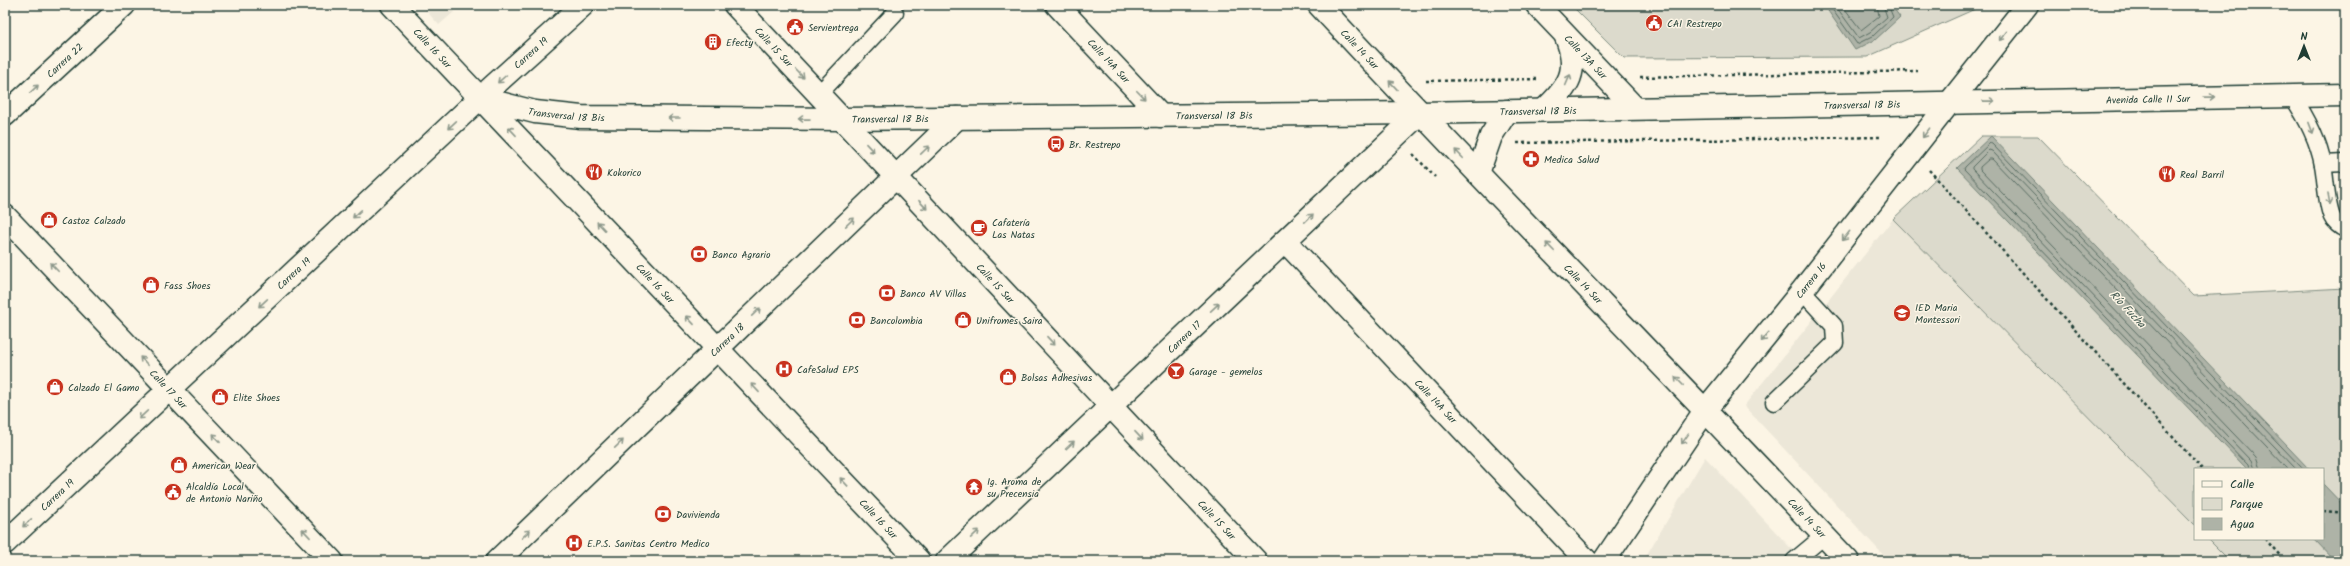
<svg xmlns="http://www.w3.org/2000/svg" width="2350" height="566" font-family="Kalam,sans-serif">
<rect width="100%" height="100%" fill="#fcf5e5"/>
<filter id="ink" filterUnits="userSpaceOnUse"><feTurbulence type="fractalNoise" baseFrequency=".025" numOctaves="2"/><feDisplacementMap in="SourceGraphic" scale="8" xChannelSelector="R" yChannelSelector="G"/><feConvolveMatrix kernelMatrix="1 2 1 2 8 2 1 2 1" color-interpolation-filters="sRGB"/></filter>
<g filter="url(#ink)">
<g fill="#ece7d8">
<path d="M421,5H462L439,25Z"/>
<path d="M1893,219L2195,525V539H2208L2230,561H1889L1744,406Z"/>
<path d="M1705,457L1803,561H1643Z"/>
</g>
<g fill="#dcdacc" stroke="#7e8c80">
<path d="M1571,5H1972L1975,9L1867,57L1624,58Z"/>
<path d="M1981,136H2038L2194,296L2345,288V561H2230L2208,539H2323V469H2195V525L1893,219Z"/>
</g>
<g fill="#aeb3a7" stroke="#758479">
<path d="M1824,5H1891L1900,17L1875,40L1855,50Z"/>
<path d="M1991,136L2309,469H2247L1957,168Z"/>
<path d="M2323,484L2345,507V561H2335L2314,539H2323Z"/>
</g>
<g fill="none" stroke-linecap="round" stroke-linejoin="round">
<g stroke="#586c62" stroke-width="1">
<path d="M1829,5L1857,44L1873,36L1893,17L1888,5"/>
<path d="M1835,5L1859,38L1870,32L1887,17L1883,5"/>
<path d="M1842,5L1861,30L1879,16L1877,5"/>
<path d="M2249,469L2248,465L1964,169L1965,167L1990,143L1992,144L2303,469"/>
<path d="M2254,469L2251,461L1972,169V167L1989,150L1992,151L2296,469"/>
<path d="M2260,469L2256,457L1980,170V167L1989,159H1992L2288,469"/>
</g>
<defs>
<g id="lane">
<path d="M819,94L895,13"/>
<path d="M2292,96C2307,118 2318,139 2323,165C2326,180 2326,203 2332,217C2334,222 2340,227 2345,229"/>
<path d="M2323,164L2345,163"/>
<path d="M1774,402L1835,343L1834,326L1802,291"/>
<path d="M1794,561L1824,536"/>
</g>
<g id="street">
<path id="s1" d="M735,5L1256,561"/>
<path id="s2" d="M1057,5L1161,116"/>
<path id="s3" d="M1319,5C1493,192 1673,375 1848,561"/>
<path id="s4" d="M480,98L583,5"/>
<path id="s5" d="M5,115L124,5"/>
<path id="s6" d="M1285,241L1587,561"/>
<path id="s7" d="M717,348L919,561"/>
<path id="s8" d="M947,561L1420,113"/>
<path id="s9" d="M1604,561L1706,409L1802,291L1950,102"/>
</g>
<g id="secondary">
<path id="s10" d="M392,5L717,348"/>
<path id="s11" d="M1537,5L1635,108"/>
<path d="M1950,102L2027,5"/>
<path d="M1544,110C1569,87 1580,71 1566,37"/>
<path d="M1478,173L1491,136L1507,111"/>
<path id="s12" d="M5,216L332,561"/>
<path id="s13" d="M5,543L480,98L535,112L581,117L843,119L1420,113L2345,95"/>
<path id="s14" d="M497,561L957,118"/>
</g>
</defs>
<use href="#lane" stroke="#1f3d34" stroke-width="19"/>
<use href="#street" stroke="#1f3d34" stroke-width="25"/>
<use href="#secondary" stroke="#1f3d34" stroke-width="25"/>
<g stroke="#1f3d34" stroke-width="2.5" stroke-dasharray="3 3" stroke-linecap="butt">
<path d="M1640,77L1918,71"/>
<path d="M1426,81L1539,79"/>
<path d="M1517,143L1882,137"/>
<path d="M1413,154L1435,177"/>
<path d="M1929,170L2202,469"/>
<path d="M2323,511L2345,513"/>
<path d="M2265,539L2285,561"/>
</g>
<use href="#lane" stroke="#fcf5e5" stroke-width="16"/>
<use href="#street" stroke="#fcf5e5" stroke-width="22"/>
<use href="#secondary" stroke="#fcf5e5" stroke-width="22"/>
</g>
<defs><path id="oneway-shaft" d="M-6 0H5M1.5-3L5.5 0L1.5 3" fill="none" stroke-width="1.6" stroke-linecap="round" stroke-linejoin="round"/></defs>
<g stroke="#8e998c">
<use href="#oneway-shaft" transform="translate(2003 36) rotate(128)"/>
<use href="#oneway-shaft" transform="translate(800 74) rotate(46)"/>
<use href="#oneway-shaft" transform="translate(502 79) rotate(138)"/>
<use href="#oneway-shaft" transform="translate(1568 80) rotate(-67)"/>
<use href="#oneway-shaft" transform="translate(1393 85) rotate(-133)"/>
<use href="#oneway-shaft" transform="translate(34 89) rotate(-43)"/>
<use href="#oneway-shaft" transform="translate(1141 95) rotate(46)"/>
<use href="#oneway-shaft" transform="translate(2209 97) rotate(-1)"/>
<use href="#oneway-shaft" transform="translate(1989 101) rotate(-1)"/>
<use href="#oneway-shaft" transform="translate(674 118) rotate(-180)"/>
<use href="#oneway-shaft" transform="translate(804 119) rotate(-179)"/>
<use href="#oneway-shaft" transform="translate(452 125) rotate(137)"/>
<use href="#oneway-shaft" transform="translate(2311 128) rotate(69)"/>
<use href="#oneway-shaft" transform="translate(512 131) rotate(-133)"/>
<use href="#oneway-shaft" transform="translate(1926 133) rotate(127)"/>
<use href="#oneway-shaft" transform="translate(870 148) rotate(47)"/>
<use href="#oneway-shaft" transform="translate(925 150) rotate(-44)"/>
<use href="#oneway-shaft" transform="translate(1459 154) rotate(-134)"/>
<use href="#oneway-shaft" transform="translate(2329 199) rotate(80)"/>
<use href="#oneway-shaft" transform="translate(923 205) rotate(47)"/>
<use href="#oneway-shaft" transform="translate(357 214) rotate(137)"/>
<use href="#oneway-shaft" transform="translate(1309 218) rotate(-44)"/>
<use href="#oneway-shaft" transform="translate(850 222) rotate(-44)"/>
<use href="#oneway-shaft" transform="translate(601 226) rotate(-133)"/>
<use href="#oneway-shaft" transform="translate(1846 236) rotate(128)"/>
<use href="#oneway-shaft" transform="translate(1550 247) rotate(-134)"/>
<use href="#oneway-shaft" transform="translate(54 267) rotate(-134)"/>
<use href="#oneway-shaft" transform="translate(263 303) rotate(137)"/>
<use href="#oneway-shaft" transform="translate(1215 307) rotate(-43)"/>
<use href="#oneway-shaft" transform="translate(756 312) rotate(-44)"/>
<use href="#oneway-shaft" transform="translate(690 320) rotate(-133)"/>
<use href="#oneway-shaft" transform="translate(1765 337) rotate(129)"/>
<use href="#oneway-shaft" transform="translate(1051 341) rotate(47)"/>
<use href="#oneway-shaft" transform="translate(144 361) rotate(-134)"/>
<use href="#oneway-shaft" transform="translate(1679 381) rotate(-134)"/>
<use href="#oneway-shaft" transform="translate(755 388) rotate(-133)"/>
<use href="#oneway-shaft" transform="translate(143 415) rotate(137)"/>
<use href="#oneway-shaft" transform="translate(1139 436) rotate(47)"/>
<use href="#oneway-shaft" transform="translate(216 438) rotate(-133)"/>
<use href="#oneway-shaft" transform="translate(1685 439) rotate(125)"/>
<use href="#oneway-shaft" transform="translate(619 444) rotate(-44)"/>
<use href="#oneway-shaft" transform="translate(1070 445) rotate(-43)"/>
<use href="#oneway-shaft" transform="translate(844 482) rotate(-133)"/>
<use href="#oneway-shaft" transform="translate(27 523) rotate(137)"/>
<use href="#oneway-shaft" transform="translate(306 533) rotate(-133)"/>
<use href="#oneway-shaft" transform="translate(526 534) rotate(-44)"/>
<use href="#oneway-shaft" transform="translate(975 534) rotate(-43)"/>
</g>
</g>
<defs>
<symbol id="civic-disc" viewBox="-11 -11 22 22"><circle r="9.5" fill="#c8321e" stroke="#fcf5e5"/><path d="M-.6-6.5H3V-4.5H.6V-3L4-1V1h2V6H-6V1h2V-1L-.6-3ZM-1.2 2.5V6h2.4V2.5Z" fill="#fff"/></symbol>
<symbol id="building-disc" viewBox="-11 -11 22 22"><circle r="9.5" fill="#c8321e" stroke="#fcf5e5"/><path d="M-4-6H4V6H1V3H-1V6H-4ZM-2.5-4.3h1.7v1.8h-1.7ZM.8-4.3h1.7v1.8H.8ZM-2.5-1h1.7V.8h-1.7ZM.8-1h1.7V.8H.8Z" fill="#fff"/></symbol>
<symbol id="bus-disc" viewBox="-11 -11 22 22"><circle r="9.5" fill="#c8321e" stroke="#fcf5e5"/><path d="M-5-6H5V4H4V6H2V4H-2V6H-4V4H-5ZM-3.5-4V0h7V-4ZM-3.5 1.2v1.5H-2V1.2ZM2 1.2v1.5H3.5V1.2Z" fill="#fff"/></symbol>
<symbol id="pharmacy-disc" viewBox="-11 -11 22 22"><circle r="9.5" fill="#c8321e" stroke="#fcf5e5"/><path d="M-2-6h4v4h4v4h-4v4h-4v-4h-4v-4h4Z" fill="#fff"/></symbol>
<symbol id="restaurant-disc" viewBox="-11 -11 22 22"><circle r="9.5" fill="#c8321e" stroke="#fcf5e5"/><path d="M-5-6h1v4h1v-4h1v4h1v-4h1v5L-1.5 .5V6h-2V.5L-5-1ZM5-6V6H3V1.5H1.5Q1.5-4 5-6Z" fill="#fff"/></symbol>
<symbol id="shop-disc" viewBox="-11 -11 22 22"><circle r="9.5" fill="#c8321e" stroke="#fcf5e5"/><path d="M-5-2.5h2.3a2.7 3.5 0 0 1 5.4 0H5L5.5 6h-11ZM-1.5-2.5h3a1.5 2.3 0 0 0-3 0Z" fill="#fff"/></symbol>
<symbol id="cafe-disc" viewBox="-11 -11 22 22"><circle r="9.5" fill="#c8321e" stroke="#fcf5e5"/><path d="M-5.5-4.5H6V0H3Q3 3.5 0 3.5H-2.5Q-5.5 3.5-5.5 0ZM3-3.2v2h1.7v-2ZM-6 4.5H4V6H-6Z" fill="#fff"/></symbol>
<symbol id="bank-disc" viewBox="-11 -11 22 22"><circle r="9.5" fill="#c8321e" stroke="#fcf5e5"/><path d="M-6-4H6V4H-6ZM0-2.3a2.3 2.3 0 1 0 0 4.6a2.3 2.3 0 1 0 0-4.6Z" fill="#fff"/></symbol>
<symbol id="school-disc" viewBox="-11 -11 22 22"><circle r="9.5" fill="#c8321e" stroke="#fcf5e5"/><path d="M0-5L7-2L0 1L-7-2ZM-4 1L0 2.5L4 1V4Q0 6-4 4Z" fill="#fff"/></symbol>
<symbol id="hospital-disc" viewBox="-11 -11 22 22"><circle r="9.5" fill="#c8321e" stroke="#fcf5e5"/><path d="M-5-5h3v3.5h4V-5h3V5h-3V1.5h-4V5h-3Z" fill="#fff"/></symbol>
<symbol id="bar-disc" viewBox="-11 -11 22 22"><circle r="9.5" fill="#c8321e" stroke="#fcf5e5"/><path d="M-6-5H6L.8 .8V4.5H3.5V6h-7V4.5H-.8V.8Z" fill="#fff"/></symbol>
<symbol id="temple-disc" viewBox="-11 -11 22 22"><circle r="9.5" fill="#c8321e" stroke="#fcf5e5"/><path d="M0-6L5-2H3V0L6.5 2.5H4V6H1.5V3h-3V6H-4V2.5H-6.5L-3 0V-2H-5Z" fill="#fff"/></symbol>
</defs>
<g fill-rule="evenodd">
<use href="#civic-disc" x="1644" y="13" width="20" height="20"/>
<use href="#civic-disc" x="785" y="17" width="20" height="20"/>
<use href="#building-disc" x="703" y="32" width="20" height="20"/>
<use href="#bus-disc" x="1046" y="134" width="20" height="20"/>
<use href="#pharmacy-disc" x="1521" y="149" width="20" height="20"/>
<use href="#restaurant-disc" x="584" y="162" width="20" height="20"/>
<use href="#restaurant-disc" x="2157" y="164" width="20" height="20"/>
<use href="#shop-disc" x="39" y="210" width="20" height="20"/>
<use href="#cafe-disc" x="969" y="218" width="20" height="20"/>
<use href="#bank-disc" x="689" y="244" width="20" height="20"/>
<use href="#shop-disc" x="141" y="275" width="20" height="20"/>
<use href="#bank-disc" x="877" y="283" width="20" height="20"/>
<use href="#school-disc" x="1892" y="303" width="20" height="20"/>
<use href="#bank-disc" x="847" y="310" width="20" height="20"/>
<use href="#shop-disc" x="953" y="310" width="20" height="20"/>
<use href="#hospital-disc" x="774" y="359" width="20" height="20"/>
<use href="#bar-disc" x="1166" y="361" width="20" height="20"/>
<use href="#shop-disc" x="998" y="367" width="20" height="20"/>
<use href="#shop-disc" x="45" y="377" width="20" height="20"/>
<use href="#shop-disc" x="210" y="387" width="20" height="20"/>
<use href="#shop-disc" x="169" y="455" width="20" height="20"/>
<use href="#temple-disc" x="964" y="477" width="20" height="20"/>
<use href="#civic-disc" x="163" y="482" width="20" height="20"/>
<use href="#bank-disc" x="653" y="504" width="20" height="20"/>
<use href="#hospital-disc" x="564" y="533" width="20" height="20"/>
</g>
<g text-anchor="middle" stroke-width="3" stroke-linejoin="round" paint-order="stroke">
<g font-size="10" fill="#1f3d34" stroke="#fcf5e5" text-anchor="start">
<text x="1667" y="27">CAI Restrepo</text>
<text x="808" y="31">Servientrega</text>
<text x="726" y="46">Efecty</text>
<text x="1069" y="148">Br. Restrepo</text>
<text x="1544" y="163">Medica Salud</text>
<text x="607" y="176">Kokorico</text>
<text x="2180" y="178">Real Barril</text>
<text x="62" y="224">Castoz Calzado</text>
<text x="992" y="226">Cafatería<tspan x="992" dy="12">Las Natas</tspan></text>
<text x="712" y="258">Banco Agrario</text>
<text x="164" y="289">Fass Shoes</text>
<text x="900" y="297">Banco AV Villas</text>
<text x="1915" y="311">IED Maria<tspan x="1915" dy="12">Montessori</tspan></text>
<text x="870" y="324">Bancolombia</text>
<text x="976" y="324">Unifromes Saira</text>
<text x="797" y="373">CafeSalud EPS</text>
<text x="1189" y="375">Garage - gemelos</text>
<text x="1021" y="381">Bolsas Adhesivas</text>
<text x="68" y="391">Calzado El Gamo</text>
<text x="233" y="401">Elite Shoes</text>
<text x="192" y="469">American Wear</text>
<text x="987" y="485">Ig. Aroma de<tspan x="987" dy="12">su Precensia</tspan></text>
<text x="186" y="490">Alcaldía Local<tspan x="186" dy="12">de Antonio Nariño</tspan></text>
<text x="676" y="518">Davivienda</text>
<text x="587" y="547">E.P.S. Sanitas Centro Medico</text>
</g>
<g font-size="10" fill="#1f3d34" stroke="#fcf5e5">
<text dy="4" stroke="none"><textPath href="#s1" startOffset="57">Calle 15 Sur</textPath></text>
<text dy="4" stroke="none"><textPath href="#s10" startOffset="59">Calle 16 Sur</textPath></text>
<text dy="4" stroke="none"><textPath href="#s3" startOffset="60">Calle 14 Sur</textPath></text>
<text dy="4" stroke="none"><textPath href="#s4" startOffset="68">Carrera 19</textPath></text>
<text dy="4" stroke="none"><textPath href="#s11" startOffset="71">Calle 13A Sur</textPath></text>
<text dy="4" stroke="none"><textPath href="#s5" startOffset="81">Carrera 22</textPath></text>
<text dy="4" stroke="none"><textPath href="#s2" startOffset="76">Calle 14A Sur</textPath></text>
<text dy="4" stroke="none"><textPath href="#s13" startOffset="2321">Avenida Calle 11 Sur</textPath></text>
<text dy="4" stroke="none"><textPath href="#s13" startOffset="2035">Transversal 18 Bis</textPath></text>
<text dy="4" stroke="none"><textPath href="#s13" startOffset="1711">Transversal 18 Bis</textPath></text>
<text dy="4" stroke="none"><textPath href="#s13" startOffset="739">Transversal 18 Bis</textPath></text>
<text dy="4" stroke="none"><textPath href="#s13" startOffset="1387">Transversal 18 Bis</textPath></text>
<text dy="4" stroke="none"><textPath href="#s13" startOffset="1063">Transversal 18 Bis</textPath></text>
<text dy="4" stroke="none"><textPath href="#s13" startOffset="395">Carrera 19</textPath></text>
<text dy="4" stroke="none"><textPath href="#s9" startOffset="349">Carrera 16</textPath></text>
<text dy="4" stroke="none"><textPath href="#s10" startOffset="383">Calle 16 Sur</textPath></text>
<text dy="4" stroke="none"><textPath href="#s1" startOffset="381">Calle 15 Sur</textPath></text>
<text dy="4" stroke="none"><textPath href="#s3" startOffset="384">Calle 14 Sur</textPath></text>
<text dy="4" stroke="none"><textPath href="#s8" startOffset="326">Carrera 17</textPath></text>
<text dy="4" stroke="none"><textPath href="#s14" startOffset="319">Carrera 18</textPath></text>
<text dy="4" stroke="none"><textPath href="#s12" startOffset="238">Calle 17 Sur</textPath></text>
<text dy="4" stroke="none"><textPath href="#s6" startOffset="220">Calle 14A Sur</textPath></text>
<text dy="4" stroke="none"><textPath href="#s13" startOffset="71">Carrera 19</textPath></text>
<text dy="4" stroke="none"><textPath href="#s3" startOffset="708">Calle 14 Sur</textPath></text>
<text dy="4" stroke="none"><textPath href="#s7" startOffset="235">Calle 16 Sur</textPath></text>
<text dy="4" stroke="none"><textPath href="#s1" startOffset="705">Calle 15 Sur</textPath></text>
</g>
<g font-size="11" font-style="italic" fill="#435a51" stroke="#fcf5e5">
<text transform="translate(2128 309) rotate(47)" y="4">Río Fucha</text>
</g>
</g>
<rect width="2350" height="566" fill="none" stroke="#fcf5e5" stroke-width="20"/>
<rect x="10" y="10" width="2330" height="546" fill="none" stroke="#1f3d34" stroke-width="1.5" filter="url(#ink)"/>
<rect x="2194" y="468" width="130" height="72" fill="#fcf5e5" stroke="#a4ab9e"/>
<rect x="2202" y="481" width="20" height="6" fill="#fcf5e5" stroke="#a4ab9e"/>
<text x="2230" y="488" font-size="12" fill="#1f3d34">Calle</text>
<rect x="2202" y="498" width="20" height="12" fill="#dcdacc" stroke="#a4ab9e"/>
<text x="2230" y="508" font-size="12" fill="#1f3d34">Parque</text>
<rect x="2202" y="518" width="20" height="12" fill="#aeb3a7" stroke="#a4ab9e"/>
<text x="2230" y="528" font-size="12" fill="#1f3d34">Agua</text>
<g transform="translate(2304 46)" stroke="#fcf5e5" stroke-width="3" paint-order="stroke">
<path d="M0-3L7 15L0 10L-7 15Z" fill="#1f3d34"/>
<text y="-6" font-size="11" font-weight="bold" text-anchor="middle" fill="#1f3d34">N</text>
</g>
</svg>
